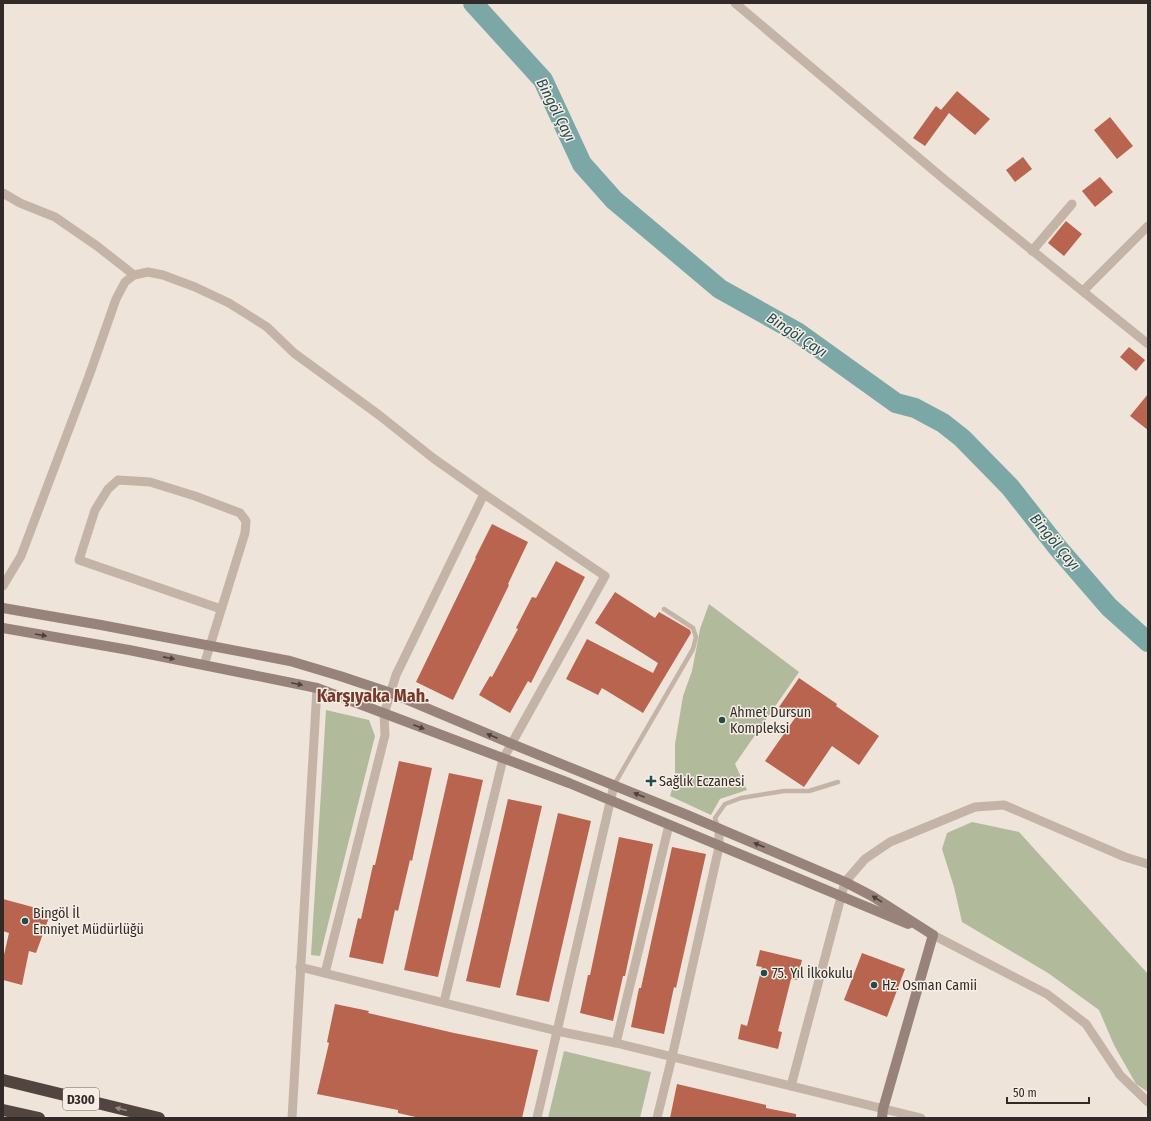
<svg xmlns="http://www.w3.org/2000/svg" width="1151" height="1121" font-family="'Fira Sans Condensed',sans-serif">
<rect width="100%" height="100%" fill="#eee4da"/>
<g fill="#b1bb9b">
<path d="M709,604L799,672L735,764L747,790L720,799L711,815L670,796L675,780V744L683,696L692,671L700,629Z"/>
<path d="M326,710L369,720L375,736L320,956L311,955Z"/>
<path d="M972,822L1019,832L1148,974V1092L1136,1084L1114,1045L1099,1010L1048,973L962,922L954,887L942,849L947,833Z"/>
<path d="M564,1051L651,1072L640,1118H548Z"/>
</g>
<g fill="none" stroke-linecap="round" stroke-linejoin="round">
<path stroke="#7ca7a7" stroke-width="20" d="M473,3L543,80L582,164L614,200L720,289L797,332L896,403L915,408L943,423L962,438L1010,487L1058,548L1109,607L1148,642"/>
</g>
<g fill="#b8644e">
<path d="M957,91L990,119L975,135L949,113L925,146L913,138L936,106L941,110Z"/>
<path d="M1110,117L1133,146L1117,159L1094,130Z"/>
<path d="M1023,157L1032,169L1015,182L1006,170Z"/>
<path d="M1100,177L1113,192L1095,207L1082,191Z"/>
<path d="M1066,221L1082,234L1064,256L1048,243Z"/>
<path d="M1129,347L1145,360L1136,371L1120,357Z"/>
<path d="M1148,394V430L1130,416Z"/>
<path d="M492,524L528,542L508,584L509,585L453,700L416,682L476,558H475Z"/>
<path d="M556,561L585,577L531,683L528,681L510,713L479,695L490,676L492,677L518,629L516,628L532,597L536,598Z"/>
<path d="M615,592L655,618L659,612L690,630L691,633L643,713L602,688L598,695L566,679L587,639L653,673L658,663L595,623Z"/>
<path d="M799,678L837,704L836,706L879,736L859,765L832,746L804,787L765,761L795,718L779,707Z"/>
<path d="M399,761L432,768L412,861L410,860L398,911L395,910L383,964L349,957L358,918L361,919L373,865H375Z"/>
<path d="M449,773L483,780L438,977L404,970Z"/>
<path d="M508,799L542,806L500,988L466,981Z"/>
<path d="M558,813L591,821L549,1002L516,995Z"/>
<path d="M619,837L653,844L625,976H623L613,1021L580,1013L588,975H590Z"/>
<path d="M672,847L706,854L676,988L674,987L664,1034L631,1027L639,988H641Z"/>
<path d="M3,899L51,912L36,953L29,951L22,985L3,980V959L9,933L3,931Z"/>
<path d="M760,950L802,960L797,980L791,979L778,1031L782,1032L778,1049L738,1039L741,1024L747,1026L762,967L756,966Z"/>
<path d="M862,953L905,969L887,1017L844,1000Z"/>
<path d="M335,1004L369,1011L368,1013L454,1033L538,1050L522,1118H420L398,1113V1110L317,1094L329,1043L327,1042Z"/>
<path d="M677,1084L766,1105V1108L796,1114V1118H670Z"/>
</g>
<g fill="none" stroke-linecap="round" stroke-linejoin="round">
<g stroke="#c4b4a7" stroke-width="4.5">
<path d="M614,785L693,649L696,637L693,628L664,609"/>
<path d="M718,827L715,818L725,804L741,798L784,791H809L838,782"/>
</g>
<g stroke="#c4b4a7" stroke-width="9">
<path d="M735,3L945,180L1148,344"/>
<path d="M3,193L20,203L55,217L97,246L134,275"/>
<path d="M1032,251L1072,204"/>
<path d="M1083,291L1148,226"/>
<path d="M3,586L21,556L89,376L116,299L125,282L134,275L148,272L163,275L195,287L229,303L267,327L294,353L379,415L433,458L484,494L605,576L503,759L444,1002"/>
<path d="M204,665L245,533L246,521L240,513L195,496L150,482L118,480L108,489L95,510L79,560L221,609"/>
<path d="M933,935L1047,994L1086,1024L1120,1075L1148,1102"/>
<path d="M300,967L557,1031L616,1043L921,1118"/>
<path d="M325,973L385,735L384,714L396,675L484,494"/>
<path d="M616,1043L669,825"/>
<path d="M791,1086L845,882L865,859L890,842L975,807L1004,805L1125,857L1148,864"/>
<path d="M292,1118L317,688"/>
<path d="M537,1118L614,785"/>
<path d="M657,1118L672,1057L719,847V828"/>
</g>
<g stroke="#978379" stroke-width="10">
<path d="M3,608L101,625L290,661L340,676L391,693L512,744L687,815L845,882L872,896L933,935"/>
<path d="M3,628L129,650L317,688L569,783L908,924"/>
<path d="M882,1118L883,1109L933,935"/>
</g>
<g stroke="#52443f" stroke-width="12">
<path d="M3,1080L159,1118"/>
<path d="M3,1110L39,1118"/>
</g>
</g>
<defs><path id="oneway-solid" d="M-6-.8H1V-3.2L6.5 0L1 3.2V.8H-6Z"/></defs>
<g fill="#4b403c">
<use href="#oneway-solid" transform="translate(41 635) rotate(10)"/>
<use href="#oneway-solid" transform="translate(169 658) rotate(11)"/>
<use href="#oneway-solid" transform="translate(297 684) rotate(12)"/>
<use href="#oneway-solid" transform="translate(419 727) rotate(21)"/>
<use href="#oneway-solid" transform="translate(492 736) rotate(-157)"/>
<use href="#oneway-solid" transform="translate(639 795) rotate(-158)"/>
<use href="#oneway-solid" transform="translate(759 845) rotate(-157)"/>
<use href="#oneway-solid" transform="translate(877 899) rotate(-148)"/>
</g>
<use fill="#948881" href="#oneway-solid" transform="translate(121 1109) rotate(-166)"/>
<g fill="#214c4e" stroke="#f6eee5" stroke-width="1.5">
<circle cx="722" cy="720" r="4"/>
<path d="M649 775h4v4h4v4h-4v4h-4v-4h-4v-4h4z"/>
<circle cx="25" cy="921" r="4"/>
<circle cx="764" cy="973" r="4"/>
<circle cx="874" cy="985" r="4"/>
</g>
<g text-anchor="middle" stroke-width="3" stroke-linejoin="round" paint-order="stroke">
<rect fill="#f6eee5" stroke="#6d6560" stroke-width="1" x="63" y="1088" width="36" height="22" rx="3"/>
<g font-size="13" font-weight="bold" fill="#322a27">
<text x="81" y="1104">D300</text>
</g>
<g font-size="14" fill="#322a27" stroke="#f6eee5" text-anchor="start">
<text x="730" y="717">Ahmet Dursun<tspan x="730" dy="16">Kompleksi</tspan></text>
<text x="659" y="786">Sağlık Eczanesi</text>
<text x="33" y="918">Bingöl İl<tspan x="33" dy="16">Emniyet Müdürlüğü</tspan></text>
<text x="772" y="978">75. Yıl İlkokulu</text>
<text x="882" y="990">Hz. Osman Camii</text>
</g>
<g font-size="15" font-style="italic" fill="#214c4e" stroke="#f6eee5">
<text transform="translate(556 110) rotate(63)" y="5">Bingöl Çayı</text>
<text transform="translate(797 335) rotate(33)" y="5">Bingöl Çayı</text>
<text transform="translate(1055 542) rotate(50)" y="5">Bingöl Çayı</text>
</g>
<g font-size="18" font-weight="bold" fill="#773929" stroke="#f6eee5">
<text x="373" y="702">Karşıyaka Mah.</text>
</g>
</g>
<rect width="1151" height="1121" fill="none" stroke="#322a27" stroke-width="8"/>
<path d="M1007 1097v6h82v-6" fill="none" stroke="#322a27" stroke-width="2"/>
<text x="1013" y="1097" font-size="12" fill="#322a27" stroke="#f6eee5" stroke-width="3" paint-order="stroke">50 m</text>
</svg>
